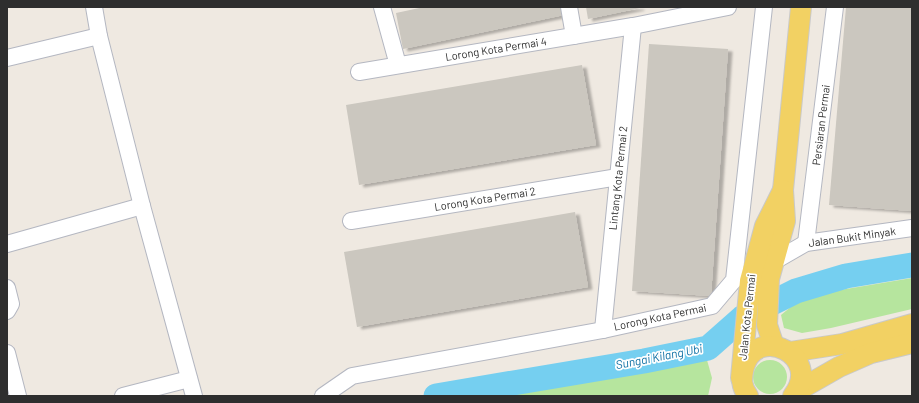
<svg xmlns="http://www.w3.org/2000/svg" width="919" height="403" font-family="Barlow,sans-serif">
<defs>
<filter id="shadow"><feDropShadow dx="4.5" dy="2.5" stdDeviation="1" flood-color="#0004"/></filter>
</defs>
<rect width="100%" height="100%" fill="#efe9e1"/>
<g fill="#b6e59e">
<path d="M912,278V309L831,328L802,333L784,328L781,315L804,296Z"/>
<path d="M707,360L712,378L708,396H499Z"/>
<circle cx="770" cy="377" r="17"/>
</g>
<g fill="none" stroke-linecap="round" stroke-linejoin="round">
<path stroke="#75cff0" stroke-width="25" d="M436,396L644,361L708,348L742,318L796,291L846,276L912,265"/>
</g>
<g fill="#cbc7bf" filter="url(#shadow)">
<path d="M424,7H563L564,15L403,49L396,13Z"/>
<path d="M586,7H640V8L588,19Z"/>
<path d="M846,7H912V211L829,205Z"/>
<path d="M649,44L728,49L711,296L632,291Z"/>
<path d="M582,65L596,145L359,185L346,105Z"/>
<path d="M575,212L588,287L357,327L344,252Z"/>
</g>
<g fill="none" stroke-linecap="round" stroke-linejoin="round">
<defs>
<g id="minor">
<path d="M94,7L99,36L142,206L194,396"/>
<path d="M382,7L398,65"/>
<path d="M569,7L574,36"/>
<path d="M7,58L99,36"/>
<path d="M359,72L633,26L728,7"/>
<path d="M351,221L618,177"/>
<path d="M806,243L835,7"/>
<path d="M7,244L142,206"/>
<path d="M773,262L806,243L912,228"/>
<path d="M7,288L11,304L7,311"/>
<path d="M603,330L633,26"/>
<path d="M7,353L18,396"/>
<path d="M123,396L189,379"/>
<path d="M323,396L352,376L603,330L712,306L734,280L764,7"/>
</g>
<g id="major">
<path d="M774,346L767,325L769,279L785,221L783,190L801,7"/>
<path d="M790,352L842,344L912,324"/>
<path d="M741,378L750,281L765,226L783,190"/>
<path d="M797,391L839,367L871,353L912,343"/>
<path d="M748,396C741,386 741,379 744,367C757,323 824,356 793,396"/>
</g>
</defs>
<use href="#minor" stroke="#b4b7c1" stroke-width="18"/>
<use href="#major" stroke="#c9c9c9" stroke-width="22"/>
<use href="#minor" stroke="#fff" stroke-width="16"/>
<use href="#major" stroke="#f2d163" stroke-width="20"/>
</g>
<g text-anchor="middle" stroke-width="3.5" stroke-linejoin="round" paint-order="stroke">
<g font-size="11" fill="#2e2e2e" stroke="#fff">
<text transform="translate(496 49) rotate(-9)" y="4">Lorong Kota Permai 4</text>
<text transform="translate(821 125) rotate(-83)" y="4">Persiaran Permai</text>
<text transform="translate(618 178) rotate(-84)" y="4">Lintang Kota Permai 2</text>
<text transform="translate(485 199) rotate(-9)" y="4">Lorong Kota Permai 2</text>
<text transform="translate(852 237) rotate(-8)" y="4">Jalan Bukit Minyak</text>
<text transform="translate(660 317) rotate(-12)" y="4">Lorong Kota Permai</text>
<text transform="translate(747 317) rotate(-84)" y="4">Jalan Kota Permai</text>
</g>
<g font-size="12" font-style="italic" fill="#0d6fa3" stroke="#fff">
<text transform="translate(659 357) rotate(-11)" y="4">Sungai Kilang Ubi</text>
</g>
</g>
<rect width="919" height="403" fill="none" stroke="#2e2e2e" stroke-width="16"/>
</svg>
